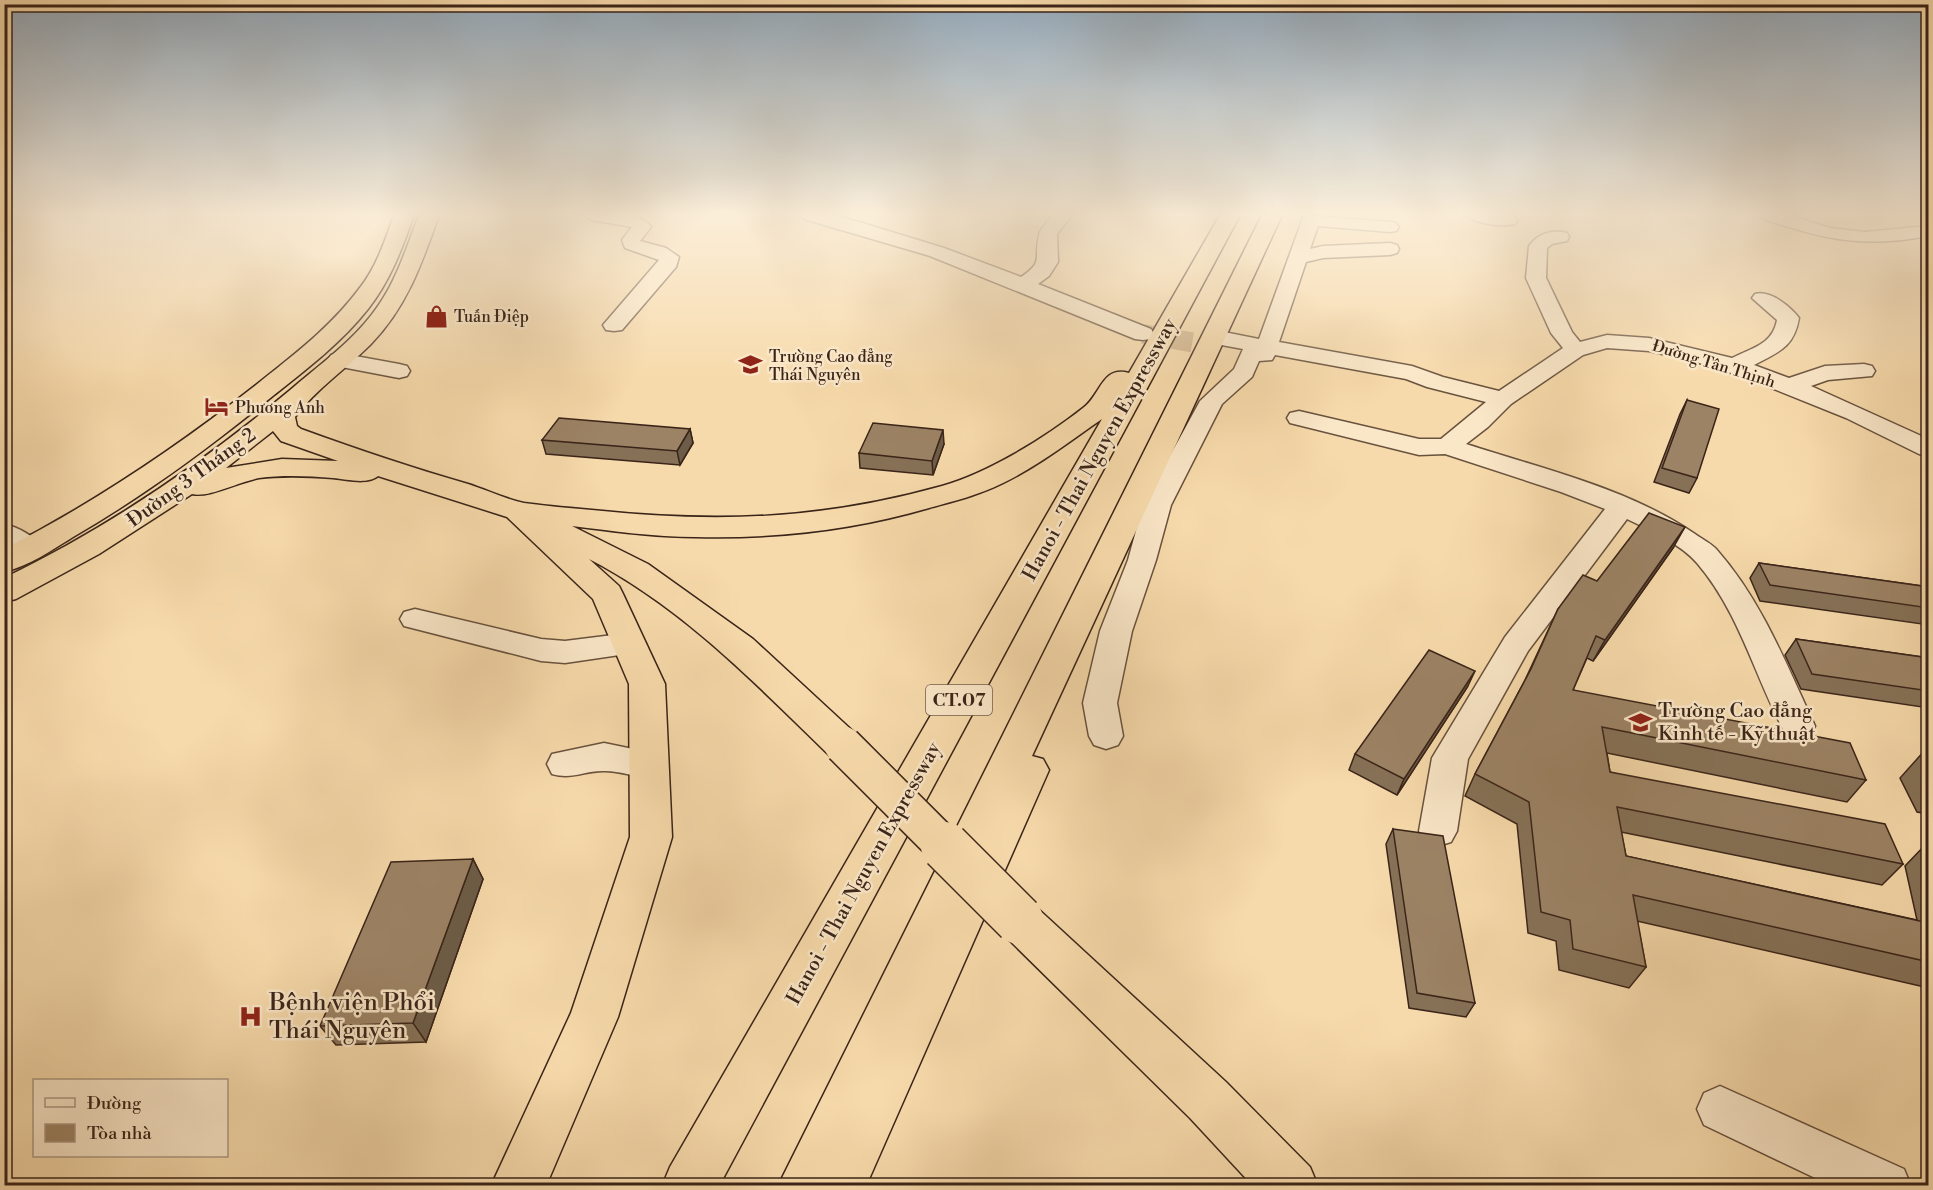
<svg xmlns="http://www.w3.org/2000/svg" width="1933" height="1190" font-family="'Libre Bodoni',serif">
<rect width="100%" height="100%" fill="#f7daab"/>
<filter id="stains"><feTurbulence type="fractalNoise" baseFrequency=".00333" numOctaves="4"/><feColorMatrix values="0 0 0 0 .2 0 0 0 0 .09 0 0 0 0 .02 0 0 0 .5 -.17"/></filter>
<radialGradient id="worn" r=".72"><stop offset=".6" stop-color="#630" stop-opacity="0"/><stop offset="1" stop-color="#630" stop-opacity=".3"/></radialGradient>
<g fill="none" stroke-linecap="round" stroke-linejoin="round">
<path stroke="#d1b68e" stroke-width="20" stroke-dasharray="20 10" stroke-linecap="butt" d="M1143,334L1220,347"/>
<defs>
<g id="minor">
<path d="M583,215C603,215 638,209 651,227L640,241L666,248L679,257L676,267L622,330L614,331L606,330L603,325L659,260L625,248L622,240L632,227L592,220Z"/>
<path d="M801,215H833L859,222L944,248L1021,277C1045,261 1033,259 1039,235C1040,228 1049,221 1053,215H1072L1057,234L1058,262L1049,276L1038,284L1151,329L1154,334L1151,339L1143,340L1135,339L930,256L804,219Z"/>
<path d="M1304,215L1390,222L1396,223L1399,227L1396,231L1390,232L1318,226L1310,249L1323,246L1390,243L1397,245L1399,249L1397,253L1390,255L1323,258L1306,262L1279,342L1412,366L1443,377L1499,391L1563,348L1551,333L1526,278L1529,246C1537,234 1552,229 1567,233L1569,237L1567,241L1552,244L1547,248L1546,278L1572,332L1580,342L1607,335L1649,338L1732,358C1752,348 1773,344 1777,320L1752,298L1755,294C1770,290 1790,306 1799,318C1794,348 1778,352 1754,365L1789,378L1825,366L1864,364L1872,366L1875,371L1872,376L1828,380L1811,386L1928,439V456L1919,454L1846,418L1744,377L1693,361L1649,351L1607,348L1583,355L1511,404L1488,427L1466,444C1543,469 1628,488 1695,534C1702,539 1712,544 1717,550C1762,601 1787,666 1815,726L1810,735L1798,739L1786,735C1755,678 1740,613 1697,563C1681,544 1648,529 1627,519L1528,651L1468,759L1457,831L1451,842L1438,846L1425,842L1419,831L1432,758L1438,748L1505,637L1605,509L1561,492L1445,454L1419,455L1290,423L1287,418L1290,413L1299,411L1419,439H1441L1486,402L1427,387L1406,379L1275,355L1272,360L1259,361L1252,377L1222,404L1171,505L1156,560L1132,631L1117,703L1123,736L1118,745L1106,749L1094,745L1089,736L1083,703L1100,631L1128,560L1143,505L1200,401L1234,369L1243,349L1216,344L1213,339L1216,334L1224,332L1259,339Z"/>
<path d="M1466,215H1512L1518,220L1515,224C1504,227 1474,224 1466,215Z"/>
<path d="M1761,215H1788L1830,228L1865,232L1928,226V236C1864,248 1825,240 1764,219Z"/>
<path d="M339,353L399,364L407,366L410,371L407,376L399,378L331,365L328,360L331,355Z"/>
<path d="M4,524C18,527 36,537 44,549L40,555C25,559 17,553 4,545Z"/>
<path d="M415,609L541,639L565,641L629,633L640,636L645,644L640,652L565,663L541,661L404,626L400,619L404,612Z"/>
<path d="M604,743L662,755L667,765L662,775C641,781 625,771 605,771C585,770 573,780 552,774L547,764L552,754Z"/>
<path d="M1720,1086L1904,1169L1911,1186H1832L1704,1125L1697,1109L1704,1093Z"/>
</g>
<g id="highway">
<path d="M394,215H414C402,249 390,281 368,309C342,342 307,369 274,395C210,447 144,496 73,537C52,550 29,566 4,572V549C94,503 177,447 256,385C292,356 331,327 359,289C376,268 385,241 394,215Z"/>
<path d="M419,215H439C422,263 407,307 371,344C346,369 316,389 295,417L297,426L301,429C356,449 412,468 468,484C487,490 505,499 524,503C546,506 569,508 592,510C716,523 820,520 942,486C988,473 1045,438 1083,408C1101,395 1102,365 1129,373L1220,215H1240L719,1186H662L670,1167L1102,419C1070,441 1038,466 1003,483C979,495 954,501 929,508C854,530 773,539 695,537C654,537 613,531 572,526L648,564L753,639L857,735L862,745L857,755L843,760L829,755C755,683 682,607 589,559L619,586L623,594L665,684L672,837L618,1017L546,1186H491L571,1013L630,837L629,684L593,599L507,517L378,476C367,485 346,479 333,478C308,476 283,475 259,478C238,482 209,498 192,494L99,554L16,599L4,602V578C108,528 201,464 289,391C319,365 355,340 378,306C397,279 407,246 419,215ZM273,431L281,441L338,461L282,459L226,468Z"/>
<path d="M1262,215H1282L1032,756L1043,759L1049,770L866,1186H778Z"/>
<path d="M1019,900L1035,906L1226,1082L1310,1167L1318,1186H1253L1190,1118L1003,934L997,920L1003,906Z"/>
</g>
</defs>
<use href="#minor" stroke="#69523e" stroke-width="3"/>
<use href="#highway" stroke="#3a2419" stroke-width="3"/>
<use href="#minor" fill="#fae7c8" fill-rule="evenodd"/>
<use href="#highway" fill="#f7daab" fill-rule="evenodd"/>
<defs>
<path id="highway-bridge-far1" d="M843,745L946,848"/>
<path id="highway-bridge" d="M945,846L1019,920"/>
</defs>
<use href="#highway-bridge-far1" stroke="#3a2419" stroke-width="40" stroke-linecap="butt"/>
<use href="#highway-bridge" stroke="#3a2419" stroke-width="51" stroke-linecap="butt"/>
<use href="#highway-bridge-far1" stroke="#f7daab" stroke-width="37"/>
<use href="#highway-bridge" stroke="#f7daab" stroke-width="48"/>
</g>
<g fill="#867157" stroke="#3a2419" stroke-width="1.5">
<path d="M1687,400L1697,478L1689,493L1654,482L1680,414Z"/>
<path d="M690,429L693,443L680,465L546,454L542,440Z"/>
<path d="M944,444L933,475L860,468L859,453Z"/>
<path d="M1673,548L1593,661L1587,658L1573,690L1866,780L1847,802L1607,753L1610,772L1903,864L1882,885L1621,832L1626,856L1917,920L1905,866L1926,844L1929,845V988L1637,921L1646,967L1629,988L1559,970L1556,941L1528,933L1517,824L1465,796L1475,774L1525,680L1558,609L1597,581Z"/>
<path d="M1759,563L1929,587V625L1760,601L1750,578Z"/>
<path d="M1796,639L1929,658V708L1801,689L1785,655Z"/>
<path d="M1468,686L1397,795L1349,770L1355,754Z"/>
<path d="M1926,749H1929V814L1917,812L1900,778Z"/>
<path d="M1393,829L1475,1003L1466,1017L1409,1008L1386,844Z"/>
<path d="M473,859L483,879L426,1042L336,1045L320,1026Z"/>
</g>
<g fill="#6d5c47" stroke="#3a2419" stroke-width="1.5">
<path d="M690,429L693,443L680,465L677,451Z"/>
<path d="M943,430L944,444L933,475L932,461Z"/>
<path d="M1685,527L1673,548L1593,661L1605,640Z"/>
<path d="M1475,671L1468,686L1397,795L1404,779Z"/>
<path d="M473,859L483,879L426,1042L413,1023Z"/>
</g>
<g fill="#9c8365" stroke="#3a2419" stroke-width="1.5">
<path d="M1687,400L1719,409L1697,478L1662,468Z"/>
<path d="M559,418L690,429L677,451L542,440Z"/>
<path d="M873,423L943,430L932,461L859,453Z"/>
<path d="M1649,513L1685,527L1605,640L1596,636L1573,690L1850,743L1866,780L1602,727L1610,772L1885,824L1903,864L1617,807L1626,856L1929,923V962L1633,895L1646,967L1573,949L1570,920L1541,912L1529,802L1475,774L1531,669L1558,609L1583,575L1597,581Z"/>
<path d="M1759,563L1929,587V608L1770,585Z"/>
<path d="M1796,639L1929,658V691L1812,674Z"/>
<path d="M1429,650L1475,671L1404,779L1355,754Z"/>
<path d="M1393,829L1443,836L1475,1003L1417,993Z"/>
<path d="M1926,844L1929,845V855Z"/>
<path d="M473,859L413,1023L320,1026L391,862Z"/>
</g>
<linearGradient id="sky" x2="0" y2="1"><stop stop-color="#94aabc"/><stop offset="0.56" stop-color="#fbeed9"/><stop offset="1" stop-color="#fbeed9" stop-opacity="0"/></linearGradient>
<rect width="1933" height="382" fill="url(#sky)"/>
<defs>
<symbol id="shop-bare" viewBox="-9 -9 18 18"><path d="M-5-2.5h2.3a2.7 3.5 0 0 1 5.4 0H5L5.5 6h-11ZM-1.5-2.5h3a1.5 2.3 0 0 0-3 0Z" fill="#8f2418" stroke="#fae7c8" stroke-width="2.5" paint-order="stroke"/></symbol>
<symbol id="university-bare" viewBox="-9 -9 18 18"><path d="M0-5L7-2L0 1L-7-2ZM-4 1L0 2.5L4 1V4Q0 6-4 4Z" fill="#8f2418" stroke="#fae7c8" stroke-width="2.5" paint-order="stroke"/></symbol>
<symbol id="hotel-bare" viewBox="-9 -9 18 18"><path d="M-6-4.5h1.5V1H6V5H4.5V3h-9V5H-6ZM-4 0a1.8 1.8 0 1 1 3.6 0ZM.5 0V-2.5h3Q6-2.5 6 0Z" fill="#8f2418" stroke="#fae7c8" stroke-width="2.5" paint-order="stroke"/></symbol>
<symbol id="hospital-bare" viewBox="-9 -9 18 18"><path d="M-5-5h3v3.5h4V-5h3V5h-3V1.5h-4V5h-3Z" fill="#8f2418" stroke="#fae7c8" stroke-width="2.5" paint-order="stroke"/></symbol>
</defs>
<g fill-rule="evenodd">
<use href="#shop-bare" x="420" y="300" width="33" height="33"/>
<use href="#university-bare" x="734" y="348" width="33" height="33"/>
<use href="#hotel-bare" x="200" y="390" width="33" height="33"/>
<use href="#university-bare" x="1624" y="706" width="33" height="33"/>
<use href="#hospital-bare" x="234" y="1000" width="33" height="33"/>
</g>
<g text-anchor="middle" stroke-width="5" stroke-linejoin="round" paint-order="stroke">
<g font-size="16" fill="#3a2419" stroke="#fae7c8" text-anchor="start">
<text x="454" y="322">Tuấn Điệp</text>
<text x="769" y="362">Trường Cao đẳng<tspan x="769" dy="18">Thái Nguyên</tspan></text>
<text x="235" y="413">Phương Anh</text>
</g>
<g font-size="16" fill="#3a2419" stroke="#fae7c8">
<text transform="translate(1714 363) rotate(17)" y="6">Đường Tân Thịnh</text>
</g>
<rect fill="#fae7c8" stroke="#745e4e" stroke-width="1.5" x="926" y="685" width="66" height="30" rx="4.5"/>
<g font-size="18" font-weight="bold" fill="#3a2419">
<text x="959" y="706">CT.07</text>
</g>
<g font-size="20" fill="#3a2419" stroke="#fae7c8">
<text transform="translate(1099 449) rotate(-61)" y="7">Hanoi - Thai Nguyen Expressway</text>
<text transform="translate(191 477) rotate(-36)" y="7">Đường 3 Tháng 2</text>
<text transform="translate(863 873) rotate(-61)" y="7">Hanoi - Thai Nguyen Expressway</text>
</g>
<g font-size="20" fill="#3a2419" stroke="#fae7c8" text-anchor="start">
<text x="1658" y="717">Trường Cao đẳng<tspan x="1658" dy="23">Kinh tế - Kỹ thuật</tspan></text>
</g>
<g font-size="24" fill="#3a2419" stroke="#fae7c8" text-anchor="start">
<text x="269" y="1010">Bệnh viện Phổi<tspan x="269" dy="28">Thái Nguyên</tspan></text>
</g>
</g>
<rect width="1933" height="1190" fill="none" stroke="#f7daab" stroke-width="24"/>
<rect x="6" y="6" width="1921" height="1178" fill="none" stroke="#3a2419" stroke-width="3"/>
<rect x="12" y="12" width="1909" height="1166" fill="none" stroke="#3a2419" stroke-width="1.5"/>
<rect x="33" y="1079" width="195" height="78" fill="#fae7c8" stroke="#ad9982" stroke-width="1.5"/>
<rect x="45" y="1098" width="30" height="9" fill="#fae7c8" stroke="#ad9982" stroke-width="1.5"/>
<text x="87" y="1109" font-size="18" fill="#3a2419">Đường</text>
<rect x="45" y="1124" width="30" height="18" fill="#9c8365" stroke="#ad9982" stroke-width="1.5"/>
<text x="87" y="1139" font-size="18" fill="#3a2419">Tòa nhà</text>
<rect width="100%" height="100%" filter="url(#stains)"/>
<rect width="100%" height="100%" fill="url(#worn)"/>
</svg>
